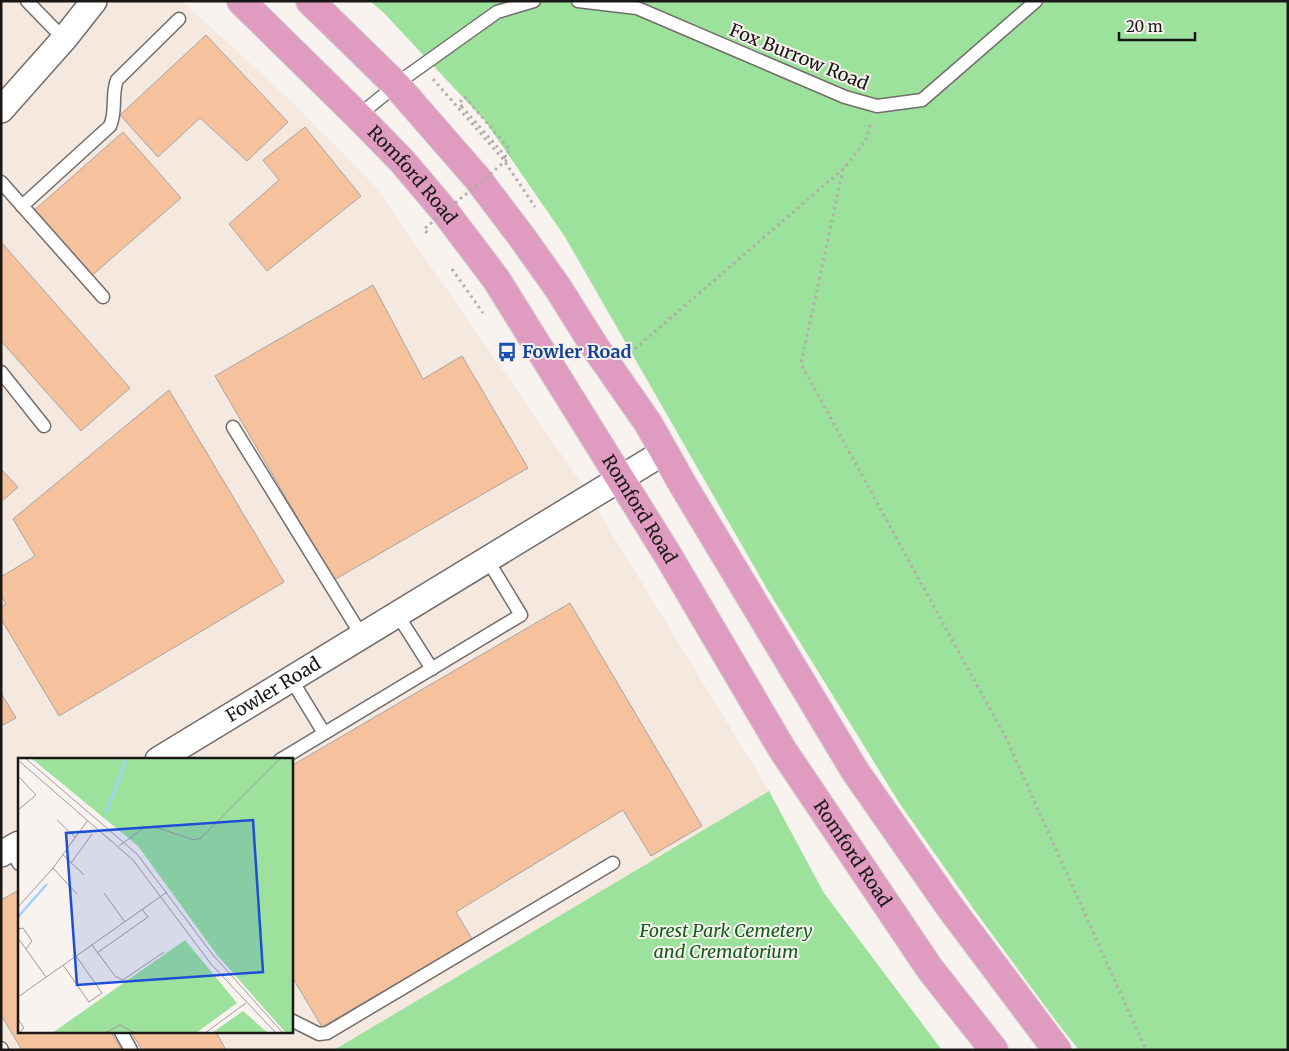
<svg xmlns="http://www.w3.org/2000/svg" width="1289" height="1051" font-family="Merriweather,serif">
<rect width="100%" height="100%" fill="#f8f3ef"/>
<path fill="#f4e8df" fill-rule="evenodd" d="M1,1H182L290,100L374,185L579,480L769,791L334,1050H1ZM19,760H291V1032H19Z"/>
<g fill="#9ce29c">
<path d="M370,1H1288V1050H1079L1059,1025L975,911L900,804L767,589L565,237L485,121L384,13Z"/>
<path d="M769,791L824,893L942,1050H334Z"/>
</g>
<g fill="#f5c29d" stroke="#a9a4a1">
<path d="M206,35L288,122L247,161L200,118L158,157L120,115Z"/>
<path d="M305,127L361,196L267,271L229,224L279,180L263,160Z"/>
<path d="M123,132L181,198L89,278L31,213Z"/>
<path d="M1,242L130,388L81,431L1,341Z"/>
<path d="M373,285L423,379L462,356L528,468L334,580L215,376Z"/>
<path d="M169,390L284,582L59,716L1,619V607L6,604L1,596V577L35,556L13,519Z"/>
<path d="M1,469L18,487L1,502Z"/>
<path d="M570,603L702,826L651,856L623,810L456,912L472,939L322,1027L291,975V766Z"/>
<path d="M1,693L16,718L1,726Z"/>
<path d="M19,890V1032H111L122,1050H22L1,1015V900Z"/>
<path d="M131,1032H216L226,1050H142Z"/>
</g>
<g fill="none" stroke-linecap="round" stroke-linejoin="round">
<defs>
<g id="lane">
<path d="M27,1L64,39"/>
<path d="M578,1L637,8L845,97L877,106L922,100L1036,1"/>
<path d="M358,116L406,77L497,12L534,1"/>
<path d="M1,182L103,297"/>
<path d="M22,206L110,126C117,111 111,95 117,80L179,19"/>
<path d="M1,372L44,426"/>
<path d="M233,427L362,636"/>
<path d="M397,614L432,669"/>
<path d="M291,679L324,733"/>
<path d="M280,760L521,615L487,559"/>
<path d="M10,849L19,864"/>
<path d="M291,1020L319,1034L327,1033L613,863"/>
<path d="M121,1032L131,1050"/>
<path d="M1,1048L2,1050"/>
</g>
<g id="street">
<path d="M1,110L64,39L94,1"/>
<path id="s1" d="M158,760L664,452"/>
<path d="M1,854L19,844"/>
</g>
<g id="primary">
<path id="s2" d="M241,1L358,116L402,161L446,213L496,279L669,557L782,749L930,969L994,1050"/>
<path d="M310,1L396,85L477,178L521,236L558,288L595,347L648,423L683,485L855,771L949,906L1057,1050"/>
</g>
</defs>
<use href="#lane" stroke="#726d6a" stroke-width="15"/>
<use href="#street" stroke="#726d6a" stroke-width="28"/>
<use href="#primary" stroke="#d1d1d1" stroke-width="30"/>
<g stroke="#b1ada9" stroke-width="3" stroke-dasharray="2.5 4" stroke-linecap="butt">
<path d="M433,79L503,159L535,207"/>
<path d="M462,107L459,103L465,97L510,150L503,159"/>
<path d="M843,169L801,364L1006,738L1146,1050"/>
<path d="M452,269L483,313"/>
<path d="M630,353L843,169L865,142L871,123"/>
</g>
<use href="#lane" stroke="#fff" stroke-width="12"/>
<use href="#street" stroke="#fff" stroke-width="25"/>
<use href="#primary" stroke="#e09bc1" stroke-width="28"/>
<path stroke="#b1ada9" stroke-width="3" stroke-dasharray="2.5 4" stroke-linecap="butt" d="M427,233L424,229L508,159L462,107"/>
</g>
<defs>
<symbol id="bus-bare" viewBox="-9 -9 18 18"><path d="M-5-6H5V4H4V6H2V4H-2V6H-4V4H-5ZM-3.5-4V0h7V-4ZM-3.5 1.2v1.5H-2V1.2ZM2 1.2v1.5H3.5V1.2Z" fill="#1a4fb4" stroke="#f8f3ef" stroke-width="2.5" paint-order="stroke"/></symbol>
</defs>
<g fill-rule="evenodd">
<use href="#bus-bare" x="493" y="338" width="28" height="28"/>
</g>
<g text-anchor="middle" stroke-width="4" stroke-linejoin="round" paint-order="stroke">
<g font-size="18" fill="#1a1817" stroke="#f8f3ef">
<text transform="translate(799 57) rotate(22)" y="6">Fox Burrow Road</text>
<text dy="6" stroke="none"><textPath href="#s2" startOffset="244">Romford Road</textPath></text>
<text dy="6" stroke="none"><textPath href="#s2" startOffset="649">Romford Road</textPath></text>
<text dy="6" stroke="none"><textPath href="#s1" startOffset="135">Fowler Road</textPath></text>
<text dy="6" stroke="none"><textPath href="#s2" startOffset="1054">Romford Road</textPath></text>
</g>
<g font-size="18" font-weight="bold" fill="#164399" stroke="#f8f3ef" text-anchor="start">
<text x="522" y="358">Fowler Road</text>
</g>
<g font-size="18" font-style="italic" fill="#105f1a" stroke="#f8f3ef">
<text x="726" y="937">Forest Park Cemetery<tspan x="726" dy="21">and Crematorium</tspan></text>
</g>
</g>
<g transform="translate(18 758)">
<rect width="275" height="275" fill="#f8f3ef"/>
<path d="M13,0H275V275H268L199,197L120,88ZM167,182L219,245L178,275H34ZM225,253L250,275H194Z" fill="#9ce29c"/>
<path fill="none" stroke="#a2d2fc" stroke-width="2.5" d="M88,55L109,0M0,159L29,126"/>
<path fill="none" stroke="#9f9b99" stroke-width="1" d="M7,0L119,96L195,197L265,275M0,2L115,102L193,206L258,275M0,18L18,37L0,52M39,62L58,80M101,88L127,69L140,70L176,82L183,80L263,0M45,97L66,117M53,105L74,76M35,110L59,136M86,135L107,164M0,149L35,110L70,62M0,171L5,170L14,183L8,191M0,180L28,219M74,187L97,218L105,222L146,194M79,195L130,159L124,151M45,207L71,244L84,235L58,198M0,239L149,134M0,261L6,270L1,275M87,275L102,267L117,275M187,275L228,245"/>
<path fill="#1d4ed8" fill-opacity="0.15" stroke="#1d4ed8" stroke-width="2.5" d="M235,62L245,214L59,227L48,75Z"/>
<rect width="275" height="275" fill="none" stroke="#1a1817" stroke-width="2.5"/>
</g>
<rect width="1289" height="1051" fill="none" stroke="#1a1817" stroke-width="5"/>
<path d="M1119 32v8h76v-8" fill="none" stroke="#1a1817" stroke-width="2.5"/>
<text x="1126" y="32" font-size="15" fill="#1a1817" stroke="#f8f3ef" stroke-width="4" paint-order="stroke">20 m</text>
</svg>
